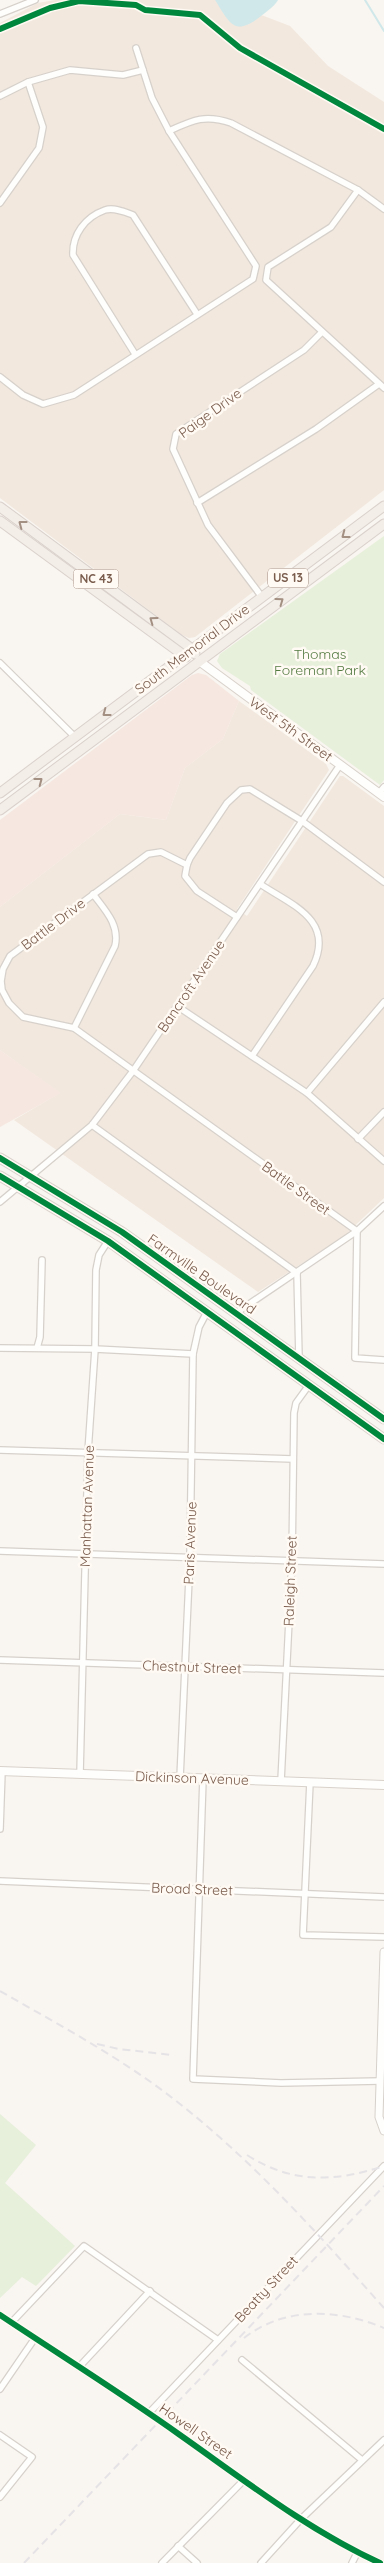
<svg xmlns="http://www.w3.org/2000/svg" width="384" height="2563" font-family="Quicksand,sans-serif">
<rect width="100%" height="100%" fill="#f9f5f0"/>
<g fill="#f2e8de">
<path d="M55,0H222L290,26L328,66L384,102V490L195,637L189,638L182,635L0,498V23L38,3Z"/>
<path d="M239,701L326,764L329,770L237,909L247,916L340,776H343L384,806V1198L344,1236L258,1292L14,1120L60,1093L0,1050V907L120,814L166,820L185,768L223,739Z"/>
</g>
<g fill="#f6e8e1">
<path d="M198,673L206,675L239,701L223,739L185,768L166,820L120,814L0,907V820L192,675Z"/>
<path d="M0,1050L61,1093L0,1127Z"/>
</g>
<g fill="#e7f0db">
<path d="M384,536V780L380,785L251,690L250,686L222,668L217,661L220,654Z"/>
<path d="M0,2114L36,2145L5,2183L75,2246L36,2286L22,2277L0,2298Z"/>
</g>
<path fill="#d0e8ea" d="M215,0H278C274,7 267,11 261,16C235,37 230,24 215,0Z"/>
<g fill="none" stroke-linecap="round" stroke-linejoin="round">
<path stroke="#d0e8ea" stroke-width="2" d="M365,0L384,31"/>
<defs>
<g id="minor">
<path d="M0,14L35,0"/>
<path d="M0,96L28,82L70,70L123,75L143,70"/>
<path d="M169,131C193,120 205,114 231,123L358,190L384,209"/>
<path d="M358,190L331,227L268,267L266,280L384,388"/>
<path d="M0,203L39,148L43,127L28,82"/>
<path d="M135,354L73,255C72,235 85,217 105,210C114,207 125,212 133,215L197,314"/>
<path d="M0,377L23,395L43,404L74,395L253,279L256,266L169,131L152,98L136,48"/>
<path d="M197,503L316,429L379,384"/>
<path d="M262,597L208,525L173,449L176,434L304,350L322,332"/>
<path d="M0,663L75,737"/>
<path d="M379,793L384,787"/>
<path d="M187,865L161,852L148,854L10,956L3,969L1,981L2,990L9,1003L23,1017L74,1028L357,1231L355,1358L384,1360"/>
<path d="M237,917L197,891L185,876L187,865L190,858L227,803L241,790L250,789L302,821L384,882"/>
<path d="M177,1006L307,1093L384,1161"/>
<path d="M74,1028L115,946C120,925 105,910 93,894"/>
<path d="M252,1056L313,966C335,920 292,905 260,884"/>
<path d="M307,1093L384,1002"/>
<path d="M92,1125L297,1273"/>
<path d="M358,1139L384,1112"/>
<path d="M0,1202L92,1125L133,1071L340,765"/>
<path d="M297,1273L299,1358"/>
<path d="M236,1313L357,1231L384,1206"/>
<path d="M0,1348L95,1349L193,1354"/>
<path d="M37,1348L40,1337L42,1260"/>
<path d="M0,1450L293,1459"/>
<path d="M0,1551L384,1564"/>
<path d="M0,1660L384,1673"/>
<path d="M80,1774L88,1452L95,1349L96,1270L99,1255L108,1241"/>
<path d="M180,1778L190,1556L193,1354L199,1327L207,1312"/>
<path d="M203,1778L193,2079L281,2083L380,2081"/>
<path d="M281,1781L292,1560L294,1413L296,1403L309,1385"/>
<path d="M310,1782L303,1935L384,1937"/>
<path d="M0,1829L2,1771"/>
<path d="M0,1881L384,1897"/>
<path d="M0,2315C60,2355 121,2393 180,2435C244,2480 308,2530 380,2563"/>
<path d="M11,2323L84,2246L218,2340"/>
<path d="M242,2360L362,2460"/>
<path d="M79,2367L150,2291"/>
<path d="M0,2389L35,2338"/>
<path d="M149,2413L384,2166"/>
<path d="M0,2435L32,2457L0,2497"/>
<path d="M178,2546L197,2563"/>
<path d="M162,2563L244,2480"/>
<path d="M261,2563L301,2519L384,2440"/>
<path d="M352,2563L357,2553"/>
</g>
<path id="tertiary" d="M384,1952L379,2117L384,2131"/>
<g id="secondary">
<path d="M199,661L384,797"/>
<path d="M0,1771L384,1785"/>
</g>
<g id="primary">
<path d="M0,507L192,649L195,654"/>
<path d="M0,521L186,657"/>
<path d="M0,793L384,506"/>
<path d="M0,810L384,524"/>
<path d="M0,1158L122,1232L384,1419"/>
<path d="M0,1176L108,1241L384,1439"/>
</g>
</defs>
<use href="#minor" stroke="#d7d1cb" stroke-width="8"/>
<use href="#tertiary" stroke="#d7d1cb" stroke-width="9"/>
<use href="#secondary" stroke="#d9d2cb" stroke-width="10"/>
<use href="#primary" stroke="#dad1cc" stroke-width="11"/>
<use href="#minor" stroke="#fefefd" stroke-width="5.5"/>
<use href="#tertiary" stroke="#fefefd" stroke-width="7"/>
<use href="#secondary" stroke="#fefefd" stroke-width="8"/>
<use href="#primary" stroke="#f3eee8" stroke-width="9"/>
<g stroke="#e6e3e7" stroke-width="2" stroke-dasharray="8 5" stroke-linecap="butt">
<path d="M0,1991C61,2026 125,2060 180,2104C256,2164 320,2236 384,2308"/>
<path d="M97,2044L119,2049L172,2055"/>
<path d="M247,2155C292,2184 335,2182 384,2166"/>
<path d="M244,2338C285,2306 339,2309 384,2328"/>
<path d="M24,2563L384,2186"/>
</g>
<defs>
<g id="cycleway">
<path d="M0,29L50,8L79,1L136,5L145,10L200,15L240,48L384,129"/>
<path d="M0,1158L122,1232L384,1419"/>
<path d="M0,1176L108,1241L384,1439"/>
<path d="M0,2315C60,2355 121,2393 180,2435C244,2480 308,2530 380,2563"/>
</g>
</defs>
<use href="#cycleway" stroke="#fffaf3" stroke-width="9"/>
<use href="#cycleway" stroke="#00873e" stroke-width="6"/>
</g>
<defs><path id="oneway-chevron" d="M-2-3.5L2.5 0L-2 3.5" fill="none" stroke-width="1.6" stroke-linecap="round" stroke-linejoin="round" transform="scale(1.25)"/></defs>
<g stroke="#a48f83">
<use href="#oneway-chevron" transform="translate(22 524) rotate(-143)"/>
<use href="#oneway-chevron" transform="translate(345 535) rotate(143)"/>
<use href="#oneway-chevron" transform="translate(280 601) rotate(-36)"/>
<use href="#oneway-chevron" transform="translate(153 620) rotate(-144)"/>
<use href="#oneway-chevron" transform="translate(106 713) rotate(143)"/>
<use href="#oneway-chevron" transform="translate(39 781) rotate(-37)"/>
</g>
<g text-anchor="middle" stroke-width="5" stroke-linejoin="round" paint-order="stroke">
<g fill="#fffaf3" stroke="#a28b7f" stroke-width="1">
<rect x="268" y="568.5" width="40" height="19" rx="4"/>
<rect x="73.5" y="569.5" width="45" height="19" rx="4"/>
</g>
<g font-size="12" font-weight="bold" fill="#7a5c4d">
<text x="288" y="582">US 13</text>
<text x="96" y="583">NC 43</text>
</g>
<g font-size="14" fill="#7a5c4d" stroke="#fffaf3">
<text transform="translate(210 413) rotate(-36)" y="5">Paige Drive</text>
<text transform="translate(192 649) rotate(-37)" y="5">South Memorial Drive</text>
<text transform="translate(291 729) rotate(36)" y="5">West 5th Street</text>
<text transform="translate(53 924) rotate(-37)" y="5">Battle Drive</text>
<text transform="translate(191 986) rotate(-56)" y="5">Bancroft Avenue</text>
<text transform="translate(296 1188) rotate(36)" y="5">Battle Street</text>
<text transform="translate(202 1274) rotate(35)" y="5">Farmville Boulevard</text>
<text transform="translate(87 1506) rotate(-88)" y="5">Manhattan Avenue</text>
<text transform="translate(190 1543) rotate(-88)" y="5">Paris Avenue</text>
<text transform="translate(290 1581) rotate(-88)" y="5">Raleigh Street</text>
<text transform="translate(192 1667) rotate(2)" y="5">Chestnut Street</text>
<text transform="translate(192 1778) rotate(2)" y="5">Dickinson Avenue</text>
<text transform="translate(192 1889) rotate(2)" y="5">Broad Street</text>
<text transform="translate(266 2289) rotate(-47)" y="5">Beatty Street</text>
<text transform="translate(196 2431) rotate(35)" y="5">Howell Street</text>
</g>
<g font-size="14" fill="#537a41" stroke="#fffaf3">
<text x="320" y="659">Thomas<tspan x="320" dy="16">Foreman Park</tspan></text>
</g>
</g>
</svg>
